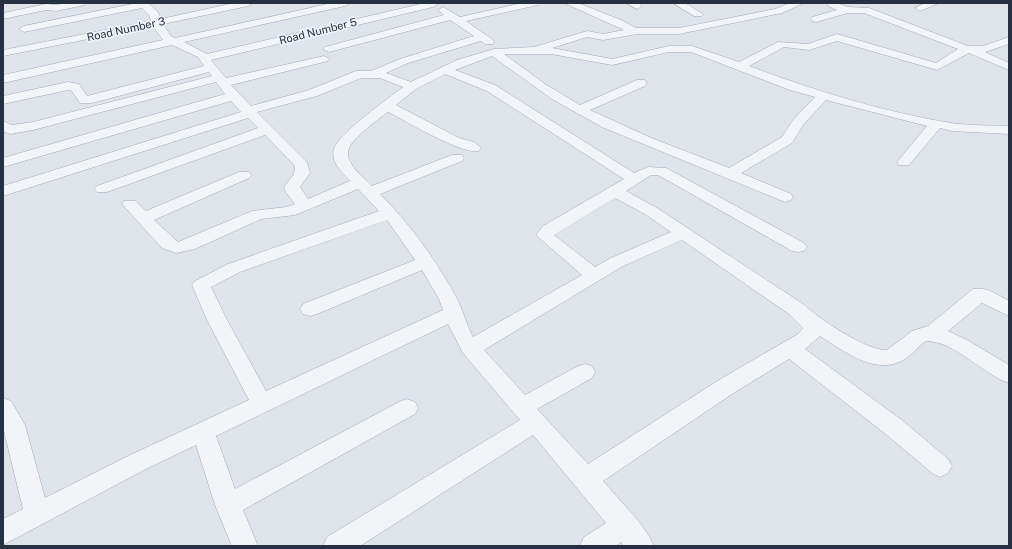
<svg xmlns="http://www.w3.org/2000/svg" width="1012" height="549" font-family="'Public Sans',sans-serif">
<rect width="100%" height="100%" fill="#dfe3ea"/>
<g fill="none" stroke-linecap="round" stroke-linejoin="round">
<defs>
<g id="minor">
<path d="M67,3H87L85,5L56,11L46,10L3,19V13L46,4L56,5Z"/>
<path d="M137,3H148L158,12L161,19L234,3H253L248,6L163,24L171,36L175,38L332,3H350L345,6L184,42L207,54L425,3L438,4L433,7L211,60L226,78L324,56L330,59L328,61L231,85L251,106L309,90L356,71H371L400,59L474,36L450,20L329,52L323,49L325,47L444,15L438,10L443,7L460,17L522,3H540L538,5L466,21L493,40L494,42L493,44H485L481,41L408,63L386,73L411,82L457,60L494,49L534,47L587,31L603,34L624,30L564,3H578L621,20L636,28H679L775,9L790,3H804L782,13L679,34H637L603,40L587,37L552,48L612,59L669,46H692L739,62L778,42L808,44L837,34L936,63L958,49L864,13H848L816,22L812,21L811,19L812,17L837,10L828,6L827,3H837L848,7L869,8L968,46H983L1009,37V44L985,52L1009,63V70L969,53L937,70L837,41L809,50L784,47L749,66C813,90 883,112 951,123C970,126 990,125 1009,126V134L952,131L940,128L909,165H899L897,162L927,126L826,100L803,125L792,143L741,173L791,194L793,197L791,200L785,202L602,127L552,99L492,56L455,70L495,85L634,173L648,167L666,168L804,243L807,247L804,251L798,252L792,251L658,175H651L626,191L657,208L803,304C818,318 866,351 887,350L912,331L928,326L973,289C986,286 998,295 1009,301V316L982,303L948,331L967,340L1009,365V383C982,374 955,341 926,341C918,346 913,354 905,359C876,377 844,351 820,336L805,349L903,421L948,459L952,466L948,473L940,477L932,473L887,435L789,359L735,392L603,481C619,500 644,523 654,546H624L621,542L616,546H580L584,537L606,523L533,435L360,546H323L327,537L520,420L463,353L448,324L216,436L235,489L399,402L407,399L415,402L418,408L415,414L243,510L258,546H232L215,505L196,445L144,470L3,545V519L23,509L3,427V398L11,401L25,425L45,498L128,456L249,400L207,320L192,285L195,281L228,264L379,211L358,189L295,215L261,219L195,249L176,253L162,248L122,204L124,201H136L146,211L239,172H249L251,175L249,178L154,220L178,242L252,211L286,207L295,204L285,191L284,187L294,174L295,166L265,135L107,192H97L94,189L97,186L258,128L248,118L3,196V186L241,112L231,101L3,167V158L225,94L216,82L33,130L10,134L3,131V121L12,125L33,122L212,76L209,72L92,103H80L71,90H68L3,104V96L68,82L79,84L87,96L204,66L198,57L172,45L3,83V75L163,40L153,26L3,56V50L151,21L149,15L142,8L24,32L19,29L24,26ZM669,52H691L790,90L815,97L793,120L782,137L729,168L649,137L590,110L645,86L647,83L645,80H637L580,105L545,84L504,54H551L612,65ZM445,74L487,91L624,179L543,226L536,235L582,275L473,337C466,324 463,310 456,297C436,260 410,224 380,194L462,161L464,158L462,155H452L372,186C366,179 355,172 351,163C348,159 347,153 349,148C353,138 378,119 388,112C406,121 462,155 479,151L481,148L474,142L459,138L396,105L416,89ZM361,78H380L403,87C388,99 339,133 334,149C330,162 343,173 350,181L308,199L300,187L310,173L307,162L257,112L317,96ZM615,198L645,214L671,232L611,258L595,267L554,235ZM387,220L415,260L303,304L300,309L303,314L310,316L317,314L422,270L439,299L443,310L266,391L227,320L211,287L240,272ZM682,240L789,314L803,328L798,334L719,380L588,464L537,409L592,378L595,372L592,366L585,364L578,366L525,395L484,350L623,266Z"/>
<path d="M626,3H639L642,6L637,9Z"/>
<path d="M673,3H685L703,14L702,16H694Z"/>
<path d="M925,3H939L920,11L915,8Z"/>
</g>
</defs>
<use href="#minor" stroke="#a4aab5" stroke-width="1"/>
<use href="#minor" fill="#f3f4f8" fill-rule="evenodd"/>
</g>
<g text-anchor="middle" stroke-width="3.5" stroke-linejoin="round" paint-order="stroke">
<g font-size="11" fill="#263043" stroke="#eff2f7">
<text transform="translate(126 29) rotate(-12)" y="4">Road Number 3</text>
<text transform="translate(318 31) rotate(-14)" y="4">Road Number 5</text>
</g>
</g>
<rect width="1012" height="549" fill="none" stroke="#263043" stroke-width="8"/>
</svg>
